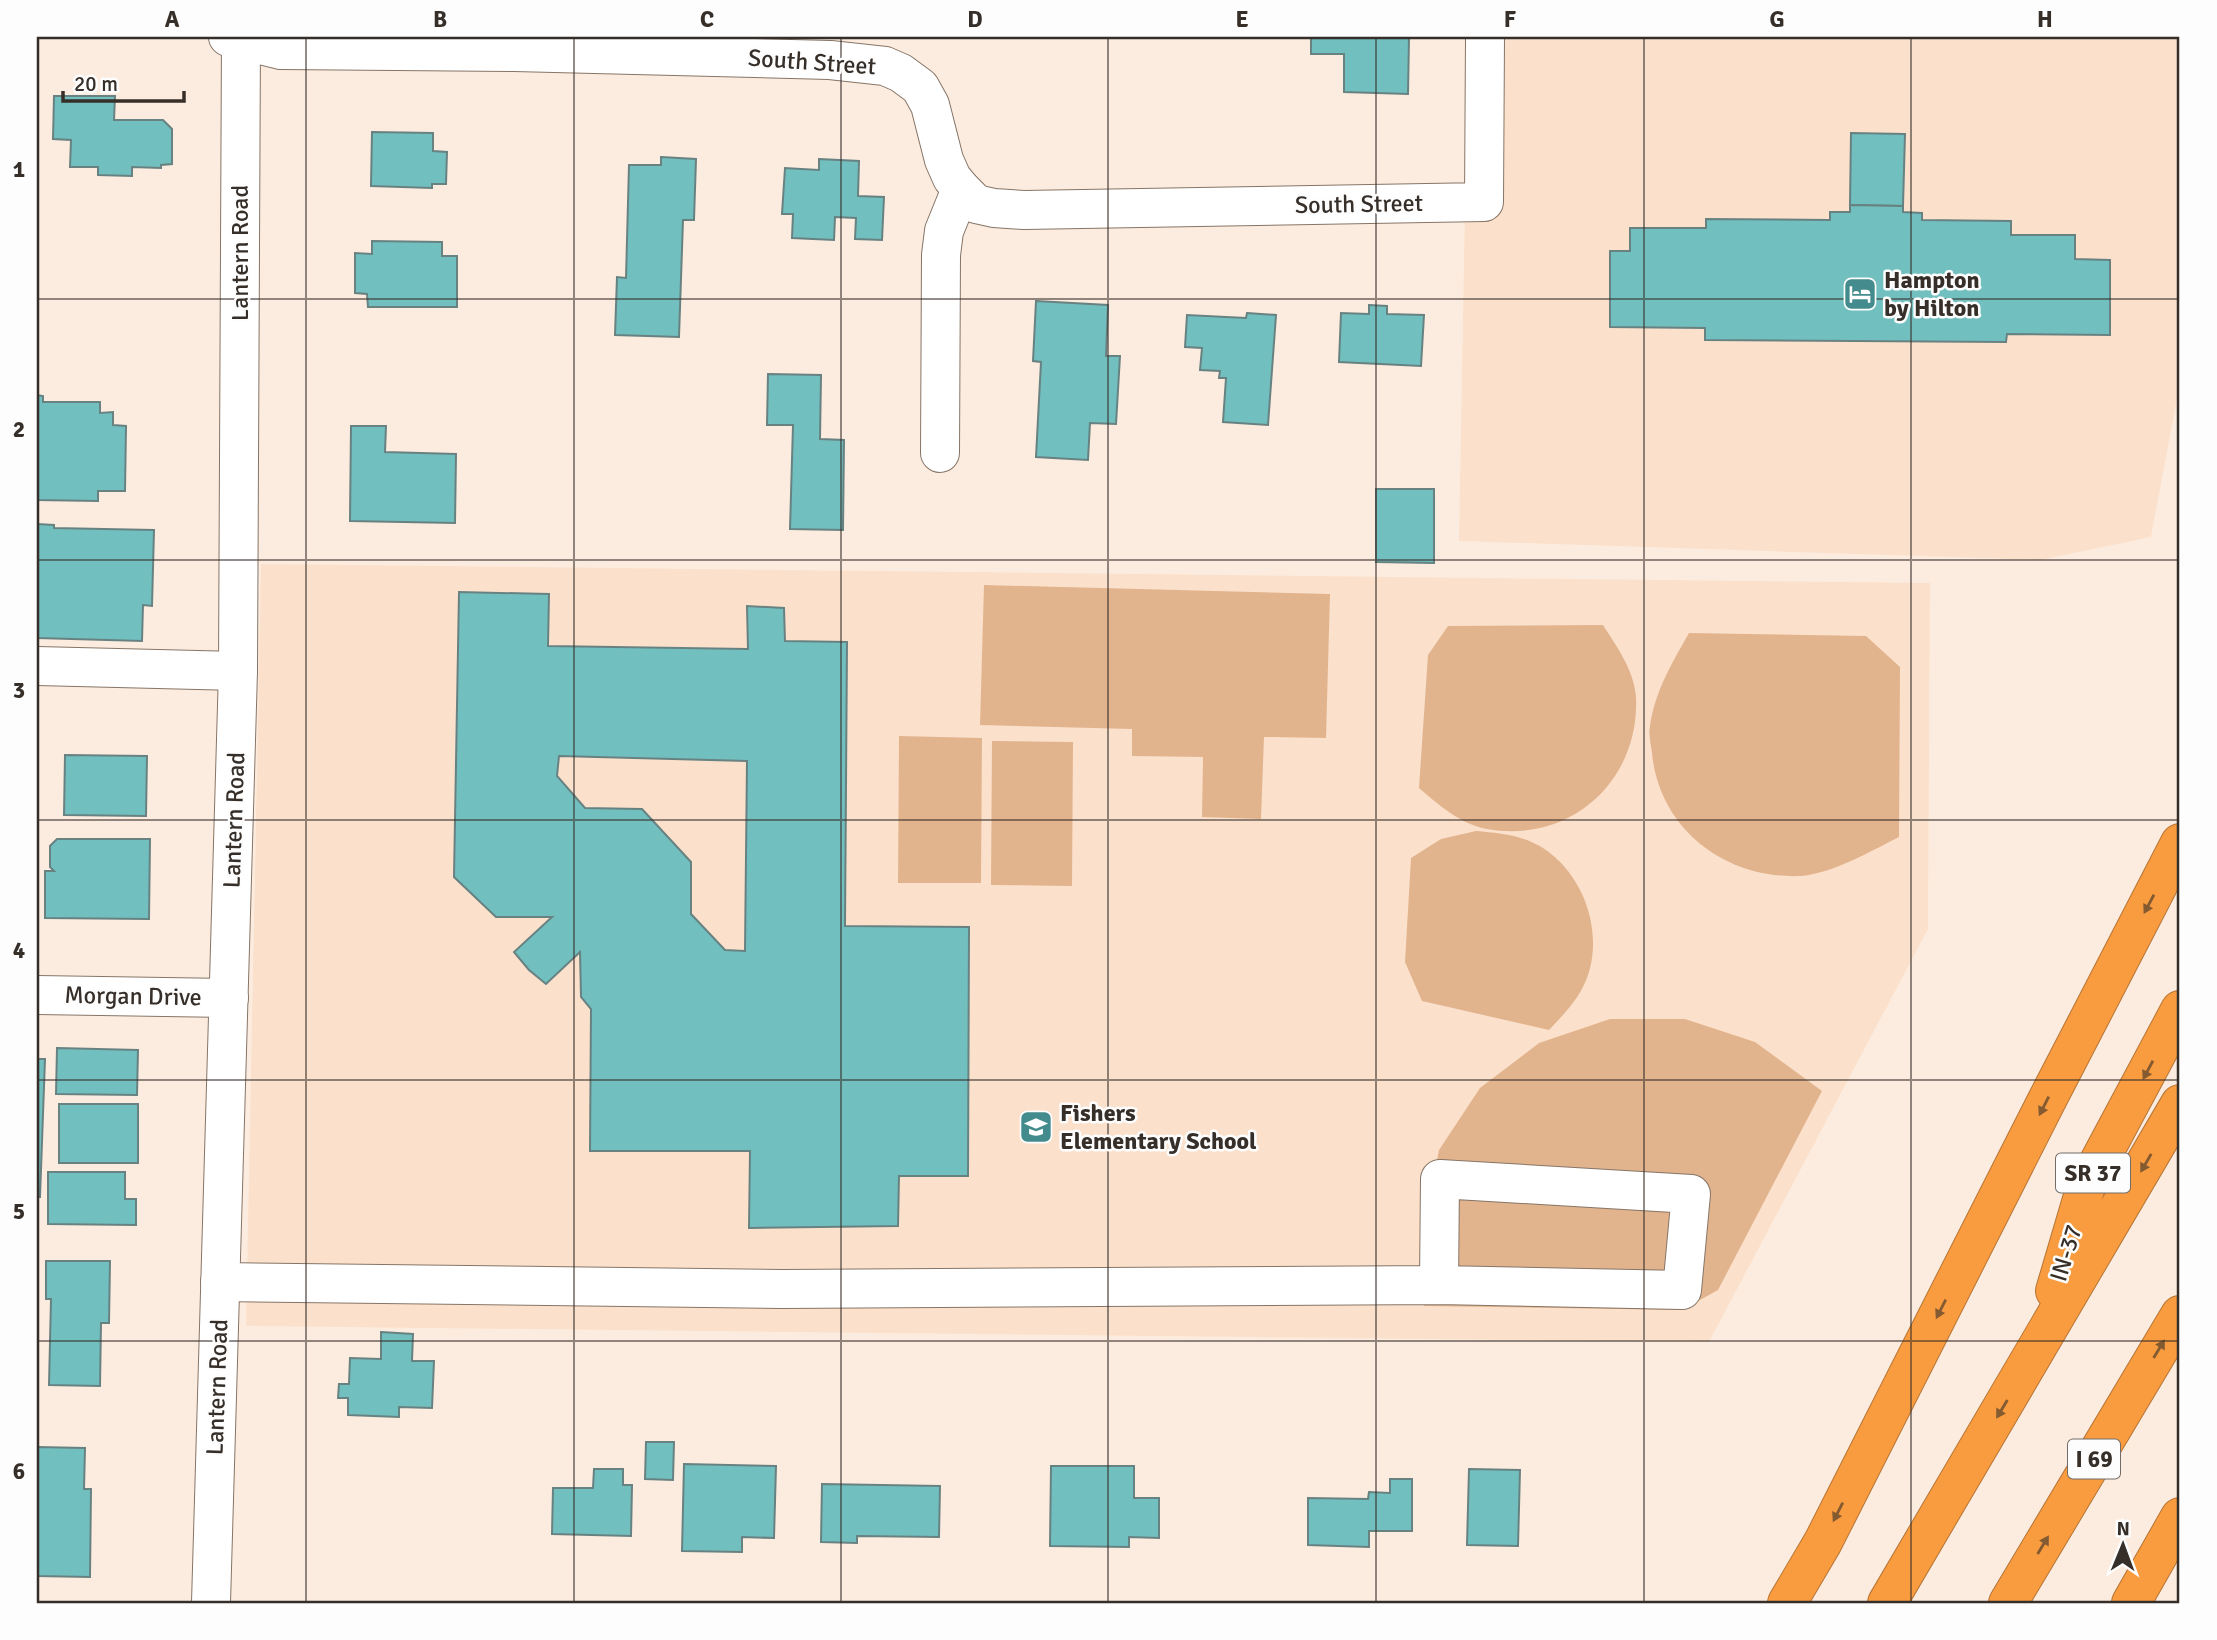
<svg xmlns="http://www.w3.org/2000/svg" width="2217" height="1640" font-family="Signika,sans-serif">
<rect width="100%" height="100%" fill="#fcecdf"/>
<g fill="#fbe1cc">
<path d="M1468,37H2180V383L2151,537L2041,560L1459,541Z"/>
<path d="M261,564L1930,583L1928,929L1709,1342L246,1326Z"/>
</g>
<g fill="#e2b48e">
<path d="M984,585L1330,594L1326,738L1264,737L1261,819L1202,817L1203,757L1132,756V729L980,725Z"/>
<path d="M1603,625C1617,647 1634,670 1636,697C1640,781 1570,844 1487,829C1460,824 1439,805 1419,788L1428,655L1448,626Z"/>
<path d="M1689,633L1866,636L1900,667L1899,837C1871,851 1832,874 1800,876C1724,879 1659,828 1652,753C1651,744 1648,734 1650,726C1655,691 1672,663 1689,633Z"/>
<path d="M899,736L982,738L981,883H898Z"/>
<path d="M992,741L1073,742L1072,886L991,885Z"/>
<path d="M1476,831C1499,833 1523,835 1543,848C1583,874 1602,928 1589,972C1582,996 1565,1013 1549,1030L1422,1001L1405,962L1411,858L1441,839Z"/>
<path d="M1610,1019H1685L1755,1042L1822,1091L1718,1290L1682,1310L1424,1306L1425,1220L1439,1150L1480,1088L1539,1043Z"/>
</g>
<g fill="#71bfbf" stroke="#688282" stroke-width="2" fill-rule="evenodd">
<path d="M1311,37L1409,38L1408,94L1344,92V54H1311Z"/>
<path d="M54,96H115L114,120H163L172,129V164L161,165V168L132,167V176L98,175V167H70L71,140L53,139Z"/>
<path d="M372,132L433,133V151L447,152L446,184H432V188L371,186Z"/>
<path d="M1851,133L1905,134L1903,206L1850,205Z"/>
<path d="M661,157L696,159L694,220H683L679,337L615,335L617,277L626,278L629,165H661Z"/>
<path d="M819,159L859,161L858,196L884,197L882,240L855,239L856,218L835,217L834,240L792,238L793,214H782L785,168L819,170Z"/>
<path d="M1850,205L1903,206V212L1922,213V220L2011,221V235H2075V259L2110,260V335L2007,334L2006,342L1705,340V328L1610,327V251H1630V228H1706V219L1830,220V212H1850Z"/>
<path d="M372,241L442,242V256H457V307H368L367,294L355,293V253L372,254Z"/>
<path d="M1036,301L1108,305L1106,356H1120L1116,424L1090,423L1088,460L1036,457L1041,362L1033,361Z"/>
<path d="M1369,305L1387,306V314L1424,315L1421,366L1339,362L1341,313L1369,314Z"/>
<path d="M1247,313L1276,315L1268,425L1223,422L1226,378H1219L1220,371L1200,370L1202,348L1185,347L1187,315L1246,318Z"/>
<path d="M768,374L821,375L820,439L844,440L843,530L790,529L793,425H767Z"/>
<path d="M37,395L43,396V402H100V413L113,412V425L126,426L125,491H98V501L37,500Z"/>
<path d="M351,426H386L385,452L456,454L455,523L350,521Z"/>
<path d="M1376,489H1434V563L1376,562Z"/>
<path d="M37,524L54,525V528L154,530L152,606L143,605L142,641L37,638Z"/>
<path d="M459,592L549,594L548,646L748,649L747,606L784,608L785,641L847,642L845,926L969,927L968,1176H899L898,1226L749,1228L750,1151H590L591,1009L581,997L580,952L546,984L529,970L514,952L552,917H496L454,877ZM559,756L747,761L745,951L725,950L691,914V862L642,809L585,808L557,776Z"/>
<path d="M65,755L147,756L146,816L64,815Z"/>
<path d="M57,839H150L149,919L45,918V871H54L50,867V846Z"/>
<path d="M57,1048L138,1050L137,1095L56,1094Z"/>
<path d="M37,1059H45L40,1197H37Z"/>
<rect x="59" y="1104" width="79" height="59"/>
<path d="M48,1172H125V1199H136V1225L48,1224Z"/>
<path d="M46,1261H110L109,1323H101L100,1386L49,1385L51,1299H46Z"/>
<path d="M381,1332L413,1334L412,1361H434L432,1408L399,1407V1417L348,1415V1398H338L339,1384H349L350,1358L381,1359Z"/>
<path d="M646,1442H674L673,1480L645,1479Z"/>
<path d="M37,1447L85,1448L84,1489H91L90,1577L37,1576Z"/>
<path d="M684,1464L776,1466L774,1538L742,1537V1552L682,1551Z"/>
<path d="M1051,1466H1134V1498H1159V1538L1129,1537V1547L1050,1546Z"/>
<path d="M594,1469H623V1485H632L631,1536L552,1534L553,1488H593Z"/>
<path d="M1469,1469L1520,1470L1518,1546L1467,1545Z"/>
<path d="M1390,1479H1412V1531H1369V1547L1308,1545V1498L1368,1499L1369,1492L1390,1493Z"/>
<path d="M822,1484L940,1486L939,1537L857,1536V1543L821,1542Z"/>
</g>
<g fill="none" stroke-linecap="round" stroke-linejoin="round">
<defs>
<g id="minor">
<path d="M228,37L281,50L514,52L830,60L885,66L901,73L920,87L930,105L944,160L952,178L961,189L976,204L994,208L1024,210L1484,202L1485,37"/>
<path d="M940,453L941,255L944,231L961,189"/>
<path d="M37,666L238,671"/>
<path d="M37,995L229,998"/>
<path d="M220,1282L782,1289L1439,1285L1682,1290L1691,1194L1440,1179L1439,1285"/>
<path d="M211,1603L238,671L241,37"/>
</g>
<g id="highway">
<path d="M2055,1291L2086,1186L2180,1010"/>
<path d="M1787,1603L1823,1542L2046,1102L2180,843"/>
<path d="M1887,1603L2180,1104"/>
<path d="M2008,1603L2180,1315"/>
<path d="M2131,1603L2180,1517"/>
</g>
</defs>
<use href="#minor" stroke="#867567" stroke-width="40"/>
<use href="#highway" stroke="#b57537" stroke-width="40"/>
<use href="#minor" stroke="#fff" stroke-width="38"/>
<use href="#highway" stroke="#f99b3f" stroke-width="38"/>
</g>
<defs><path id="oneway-solid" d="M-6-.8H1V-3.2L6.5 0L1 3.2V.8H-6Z" transform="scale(1.75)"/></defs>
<g fill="#845a31">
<use href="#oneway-solid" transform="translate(2149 904) rotate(118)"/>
<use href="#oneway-solid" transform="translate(2148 1070) rotate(118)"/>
<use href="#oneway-solid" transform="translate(2044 1106) rotate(117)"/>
<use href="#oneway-solid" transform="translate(2146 1163) rotate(120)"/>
<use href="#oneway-solid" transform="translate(1941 1309) rotate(117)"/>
<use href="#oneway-solid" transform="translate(2159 1349) rotate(-59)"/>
<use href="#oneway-solid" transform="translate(2002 1409) rotate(121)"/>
<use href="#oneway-solid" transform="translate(1838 1512) rotate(117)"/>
<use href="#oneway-solid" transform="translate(2043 1545) rotate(-59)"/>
</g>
<path fill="none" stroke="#362e28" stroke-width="2" stroke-opacity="0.55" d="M306,37V1603M574,37V1603M841,37V1603M1108,37V1603M1376,37V1603M1644,37V1603M1911,37V1603M37,299H2180M37,560H2180M37,820H2180M37,1080H2180M37,1341H2180"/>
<defs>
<symbol id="hotel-square" viewBox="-11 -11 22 22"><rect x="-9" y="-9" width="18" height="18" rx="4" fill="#438b8c" stroke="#fdfdfd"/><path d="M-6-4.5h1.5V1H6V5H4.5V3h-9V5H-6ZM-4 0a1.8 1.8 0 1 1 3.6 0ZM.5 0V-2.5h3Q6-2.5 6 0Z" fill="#fff"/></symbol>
<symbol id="school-square" viewBox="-11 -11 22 22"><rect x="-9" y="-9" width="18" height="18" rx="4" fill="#438b8c" stroke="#fdfdfd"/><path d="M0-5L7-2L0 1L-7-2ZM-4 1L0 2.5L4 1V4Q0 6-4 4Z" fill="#fff"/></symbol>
</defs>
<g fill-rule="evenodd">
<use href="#hotel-square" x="1841" y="275" width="38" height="38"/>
<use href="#school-square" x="1017" y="1108" width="38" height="38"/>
</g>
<g text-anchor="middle" stroke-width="5" stroke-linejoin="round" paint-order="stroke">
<g fill="#fdfdfd" stroke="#726c68" stroke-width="2">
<rect x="2056" y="1153.5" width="74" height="39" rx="5"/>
<rect x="2068" y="1439.5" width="52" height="39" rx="5"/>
</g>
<g font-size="23" font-weight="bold" fill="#362e28">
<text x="2093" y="1181">SR 37</text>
<text x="2094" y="1467">I 69</text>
</g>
<g font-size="24" fill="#362e28" stroke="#fdfdfd">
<text transform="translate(812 62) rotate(4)" y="8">South Street</text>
<text transform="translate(1359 204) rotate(-1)" y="8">South Street</text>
<text transform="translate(240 253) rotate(-90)" y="8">Lantern Road</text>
<text transform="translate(234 820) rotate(-88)" y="8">Lantern Road</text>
<text transform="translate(133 996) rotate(1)" y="8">Morgan Drive</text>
<text transform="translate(2066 1253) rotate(-73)" y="8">IN-37</text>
<text transform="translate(217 1387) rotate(-88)" y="8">Lantern Road</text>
</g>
<g font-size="24" font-weight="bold" fill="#362e28" stroke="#fdfdfd" text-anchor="start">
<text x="1884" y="288">Hampton<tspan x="1884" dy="28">by Hilton</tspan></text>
<text x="1060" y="1121">Fishers<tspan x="1060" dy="28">Elementary School</tspan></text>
</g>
</g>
<rect width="2217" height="1640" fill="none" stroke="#fdfdfd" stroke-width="77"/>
<g transform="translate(2123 1545) rotate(1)" stroke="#fdfdfd" stroke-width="5" paint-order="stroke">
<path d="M0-5L12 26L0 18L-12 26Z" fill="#362e28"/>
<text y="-10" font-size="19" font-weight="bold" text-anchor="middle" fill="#362e28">N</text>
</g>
<path d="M63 91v10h121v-10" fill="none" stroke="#362e28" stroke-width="3.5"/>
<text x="74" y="91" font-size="21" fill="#362e28" stroke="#fdfdfd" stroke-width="5" paint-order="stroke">20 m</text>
<rect x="38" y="38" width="2140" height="1564" fill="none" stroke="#362e28" stroke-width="2.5"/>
<g font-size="23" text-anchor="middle" font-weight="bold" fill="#362e28">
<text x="172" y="27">A</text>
<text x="440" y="27">B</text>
<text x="707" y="27">C</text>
<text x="975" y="27">D</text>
<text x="1242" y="27">E</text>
<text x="1510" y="27">F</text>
<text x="1777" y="27">G</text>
<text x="2045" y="27">H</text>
<text x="19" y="177">1</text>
<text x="19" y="437">2</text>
<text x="19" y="698">3</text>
<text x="19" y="958">4</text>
<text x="19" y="1219">5</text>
<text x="19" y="1479">6</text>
</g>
</svg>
